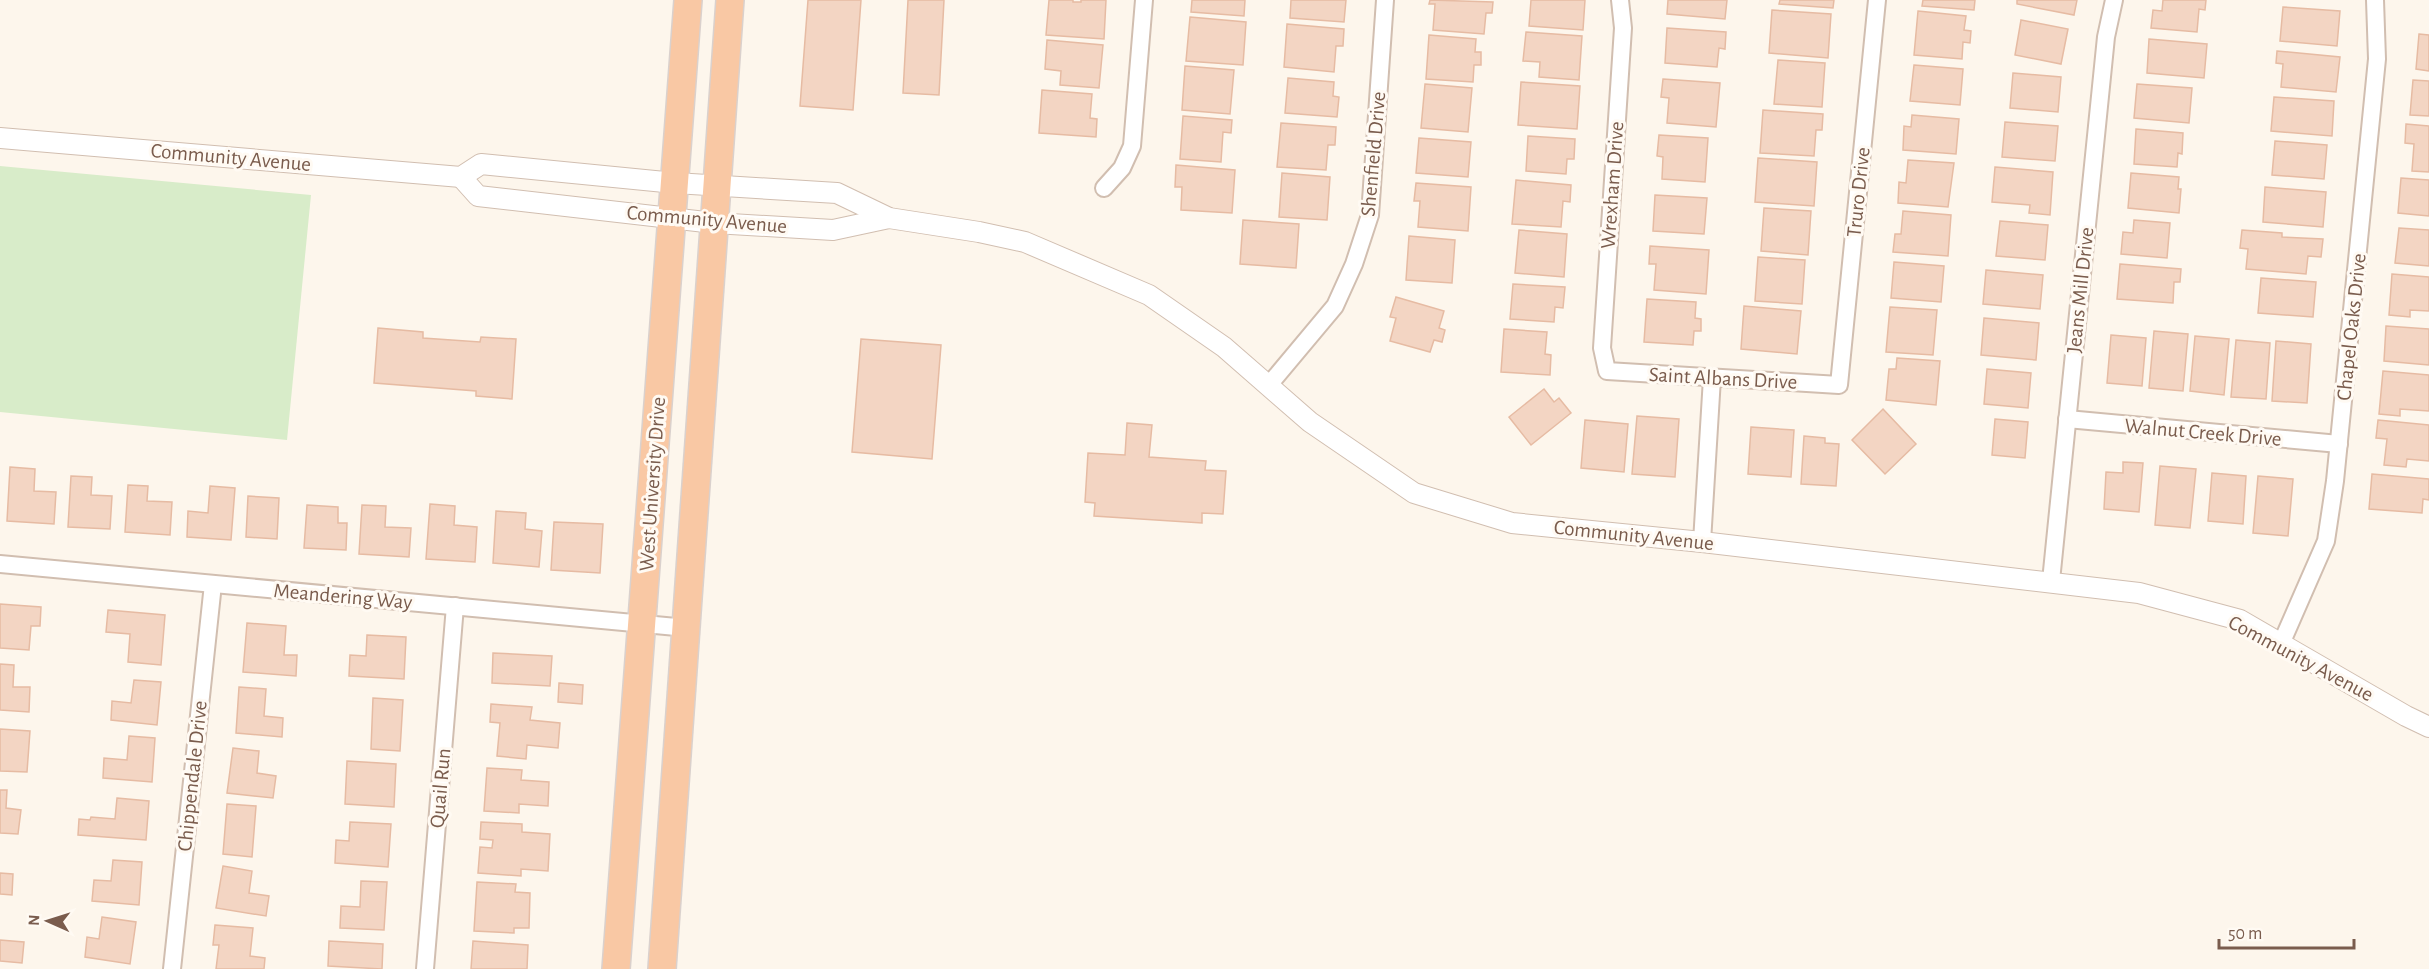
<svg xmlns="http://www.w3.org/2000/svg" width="2429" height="969" font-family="'Alegreya Sans',sans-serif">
<rect width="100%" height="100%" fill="#fdf6ec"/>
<path fill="#d8ecc9" d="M0,166L311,195L287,440L0,412Z"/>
<g fill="#f3d5c3" stroke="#e6bba3" stroke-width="1.5">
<path d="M808,0H861L853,110L800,106Z"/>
<path d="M908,0H944L939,95L903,93Z"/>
<path d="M1049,0H1073V2H1081V0H1106L1104,39L1046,35Z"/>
<path d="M1192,0H1245L1244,16L1191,12Z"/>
<path d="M1291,0H1346L1344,22L1290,18Z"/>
<path d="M1430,0L1493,2L1492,13H1486L1484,34L1433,30L1435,4H1429Z"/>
<path d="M1531,0H1585L1583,30L1529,26Z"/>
<path d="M1668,0H1727L1725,19L1667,14Z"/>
<path d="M1780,0H1834L1833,8L1779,4Z"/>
<path d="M1923,0H1975L1974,10L1922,6Z"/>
<path d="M2017,0H2077L2074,15L2017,4Z"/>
<path d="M2163,0H2206L2205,10L2199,9L2197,32L2151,28L2153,10L2162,11Z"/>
<path d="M2283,7L2340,11L2337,46L2280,41Z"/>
<path d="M1772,10L1831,14L1828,58L1769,53Z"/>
<path d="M1918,11L1966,16L1964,30L1971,31L1970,43L1963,42L1962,59L1914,55Z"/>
<path d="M1190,17L1246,22L1243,65L1186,61Z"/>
<path d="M2021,20L2068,29L2061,64L2015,55Z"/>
<path d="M1287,24L1344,29L1343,46H1336L1334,72L1284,67Z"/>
<path d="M1667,28L1726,32L1725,49L1719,48L1717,67L1665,63Z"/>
<path d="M1526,32L1582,36L1579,80L1539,77L1540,62L1523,61Z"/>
<path d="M2419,34L2429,35V71L2416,69Z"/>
<path d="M1429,35L1476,39L1475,52H1481V65H1474L1473,82L1426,79Z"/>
<path d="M2149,39L2207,44L2204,78L2147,73Z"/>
<path d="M1047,40L1103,45L1099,88L1060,85L1061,71L1045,69Z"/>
<path d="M2277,51L2340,57L2336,92L2281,87L2283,64L2276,63Z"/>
<path d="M1778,60L1825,63L1822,107L1774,104Z"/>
<path d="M1914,65L1963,69L1960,105L1910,101Z"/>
<path d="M1185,66L1234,70L1230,114L1182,110Z"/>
<path d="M2013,73L2061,77L2058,112L2010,108Z"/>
<path d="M1288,78L1334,82L1333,96L1339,97L1337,117L1285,113Z"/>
<path d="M1663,79L1720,83L1716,127L1667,123L1669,98L1661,97Z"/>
<path d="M2413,80L2429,81V116L2410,115Z"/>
<path d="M1521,82L1580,86L1577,129L1518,125Z"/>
<path d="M1425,84L1472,88L1468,132L1421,128Z"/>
<path d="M2137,84L2192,88L2189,123L2134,118Z"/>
<path d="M1042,90L1092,94L1090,118L1097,119L1096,137L1039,133Z"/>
<path d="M2274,97L2334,101L2332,136L2271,131Z"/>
<path d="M1763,110L1823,114L1822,130H1816L1814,156L1760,153Z"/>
<path d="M1912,115L1959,119L1956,154L1903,150L1904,126L1911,127Z"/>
<path d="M1183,116L1232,120L1231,133L1223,132L1221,162L1180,159Z"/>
<path d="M2005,122L2058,126L2055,161L2002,157Z"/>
<path d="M1281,123L1336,127L1335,145H1328L1326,170L1277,167Z"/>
<path d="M2406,124L2429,126V172L2412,171L2414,144L2405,143Z"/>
<path d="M2136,129L2183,133L2182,154L2178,153L2177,167L2134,164Z"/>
<path d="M1659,135L1708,138L1705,182L1662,179L1663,157L1657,156Z"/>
<path d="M1528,136L1575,139L1574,159H1567L1566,174L1526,171Z"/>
<path d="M1419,138L1471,142L1468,177L1416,173Z"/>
<path d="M2275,141L2327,145L2324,179L2272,175Z"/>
<path d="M1758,158L1817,162L1814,206L1755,202Z"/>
<path d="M1908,160L1954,163L1948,207L1898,203L1899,182L1906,183Z"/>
<path d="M1176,165L1235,170L1232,213L1181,210L1182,187H1175Z"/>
<path d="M1995,167L2053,172L2050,215L2029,213L2030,205L1992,202Z"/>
<path d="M1282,173L1330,177L1327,220L1279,217Z"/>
<path d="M2131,173L2179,177L2178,189H2181L2179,213L2128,208Z"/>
<path d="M2401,178L2429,180V216L2398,213Z"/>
<path d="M1516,180L1571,185L1570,202L1563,201L1561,227L1512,224Z"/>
<path d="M1416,183L1471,187L1468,231L1418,227L1420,201H1414Z"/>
<path d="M2265,187L2326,192L2323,227L2263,222Z"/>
<path d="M1655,195L1707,198L1704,234L1653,231Z"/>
<path d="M1764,208L1811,211L1808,255L1761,251Z"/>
<path d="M1903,211L1951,215L1948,256L1893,252L1895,234H1901Z"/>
<path d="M1243,220L1299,224L1296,268L1240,264Z"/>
<path d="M2134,220L2170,223L2167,258L2121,254L2123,232L2133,233Z"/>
<path d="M2000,221L2048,225L2045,260L1996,256Z"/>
<path d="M2399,228L2429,230V266L2395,263Z"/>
<path d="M1519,230L1567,234L1564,277L1515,273Z"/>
<path d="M2242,230L2282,233V237L2323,239L2321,257L2308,256L2306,274L2246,269L2248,249L2240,248Z"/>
<path d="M1409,236L1455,240L1452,283L1406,280Z"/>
<path d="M1650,246L1709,250L1706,294L1654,290L1656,264H1649Z"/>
<path d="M1758,257L1805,260L1802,304L1755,301Z"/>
<path d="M1894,262L1944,266L1941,302L1891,298Z"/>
<path d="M2120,264L2181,269L2180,282H2174L2173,303L2117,299Z"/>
<path d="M1986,270L2043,275L2040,309L1983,304Z"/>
<path d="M2392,274L2429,277V311L2410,310V317L2389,315Z"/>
<path d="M2261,278L2316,282L2313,317L2258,313Z"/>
<path d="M1513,284L1565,287L1563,308L1555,307L1554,322L1510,319Z"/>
<path d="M1396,297L1444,311L1439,328L1445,330L1442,342L1434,340L1430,352L1390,341L1396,318L1390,317Z"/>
<path d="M1647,299L1696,302L1695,318L1701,319V331H1694L1693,345L1644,342Z"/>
<path d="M1744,306L1801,311L1797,354L1741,349Z"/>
<path d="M1890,307L1937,310L1933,355L1886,352Z"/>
<path d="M1984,318L2039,323L2036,360L1981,355Z"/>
<path d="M2386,326L2429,329V365L2384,361Z"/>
<path d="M378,328L423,332V338L480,342L481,337L516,339L512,399L476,396V391L374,383Z"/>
<path d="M1504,329L1547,332L1545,354L1551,355L1550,375L1501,372Z"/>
<path d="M2154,331L2188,334L2183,391L2149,388Z"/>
<path d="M2111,335L2146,338L2142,386L2107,383Z"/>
<path d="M2195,336L2229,339L2224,395L2190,391Z"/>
<path d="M861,339L941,345L932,459L852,452Z"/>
<path d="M2236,340L2270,343L2266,399L2231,397Z"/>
<path d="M2276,341L2311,344L2307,403L2272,401Z"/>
<path d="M1897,358L1940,361L1936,405L1886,400L1889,369H1896Z"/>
<path d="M1987,369L2031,373L2028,408L1984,404Z"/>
<path d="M2383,371L2429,375V411L2400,409V416L2379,414Z"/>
<path d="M1544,389L1554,402L1559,398L1571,413L1531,445L1509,417Z"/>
<path d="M1883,409L1916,444L1885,474L1852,440Z"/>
<path d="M1637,416L1679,419L1675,477L1632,474Z"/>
<path d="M1995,419L2028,422L2025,458L1992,455Z"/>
<path d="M1585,420L1628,424L1624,472L1581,468Z"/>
<path d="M2378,420L2429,425V461L2407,459L2406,467L2384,465L2387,439L2376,438Z"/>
<path d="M1127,423L1152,425L1149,457L1206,461L1205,470L1226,471L1223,514L1202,513V523L1094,516L1095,503L1085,502L1088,453L1125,455Z"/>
<path d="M1751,427L1794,430L1791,477L1748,474Z"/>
<path d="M1804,436L1825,438V443L1839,444L1836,486L1801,484Z"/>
<path d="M2123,462L2143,463L2139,512L2104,509L2106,472L2123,473Z"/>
<path d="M2160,466L2196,469L2190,528L2155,525Z"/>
<path d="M10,467L35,469L34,491L56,492L54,524L7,521Z"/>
<path d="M2212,473L2246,476L2243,524L2208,521Z"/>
<path d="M2372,474L2429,479V500L2423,499L2422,513L2369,509Z"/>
<path d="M71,476L92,477L91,495L112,496L110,529L68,527Z"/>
<path d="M2258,476L2293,479L2288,536L2253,533Z"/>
<path d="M128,485L148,486L147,501L172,502L170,535L125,532Z"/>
<path d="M210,486L235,488L231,540L187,537L188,511L208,513Z"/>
<path d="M248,496L279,498L277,539L246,537Z"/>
<path d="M430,504L455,506L454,525L477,527L475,562L426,559Z"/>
<path d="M307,505L338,507V523H347L346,550L304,548Z"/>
<path d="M362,505L386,506L385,527L411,528L409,557L359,554Z"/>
<path d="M496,511L526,513L525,529L542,531L539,567L493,563Z"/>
<path d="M554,522L603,524L600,573L551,570Z"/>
<path d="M0,604L41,607L40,626H31L29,650L0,648Z"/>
<path d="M108,610L165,615L161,665L128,662L130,634L106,632Z"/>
<path d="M247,623L286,626L284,655H297L296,676L243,672Z"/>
<path d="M367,635L406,637L404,679L349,676L350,655L366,656Z"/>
<path d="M493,653L552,656L550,686L492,683Z"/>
<path d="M0,664L14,665L13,687H30L29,712L0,710Z"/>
<path d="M134,680L161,682L157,725L111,720L112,701L131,703Z"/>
<path d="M559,683L583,685L582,704L558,702Z"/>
<path d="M239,687L266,689L264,716L283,718L282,737L236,733Z"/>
<path d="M373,698L403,700L400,751L371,749Z"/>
<path d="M491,704L532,707L530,720L560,723L558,748L527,745L526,759L497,756L500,723L490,722Z"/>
<path d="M0,729L30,731L27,772L0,771Z"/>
<path d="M129,736L155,738L152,782L103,778L104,758L127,760Z"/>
<path d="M233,748L259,751L257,773L276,776L273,798L227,793Z"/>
<path d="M347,761L396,764L394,807L345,804Z"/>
<path d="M487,768L522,770L521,780L549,782L548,806L519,804V813L484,811Z"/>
<path d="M0,790H7L6,808L21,810L18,834L0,833Z"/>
<path d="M117,798L149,801L146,840L78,835L79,819L90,820L91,817L115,819Z"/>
<path d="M227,804L256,806L252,857L223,854Z"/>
<path d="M350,822L391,824L388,867L335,863L336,840L349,841Z"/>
<path d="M481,822L522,824V832L550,834L548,871L521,869V876L478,873L480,847L492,848L493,840L480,839Z"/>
<path d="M113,860L142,862L139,905L92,901L94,880L111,881Z"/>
<path d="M223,866L252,871L249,893L269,896L266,916L216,908Z"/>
<path d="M0,873L13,874L12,895L0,894Z"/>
<path d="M361,881L387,882L384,930L340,928L341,906L360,907Z"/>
<path d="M477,882L516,884L515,892L530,893L529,928H514V933L474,931Z"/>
<path d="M102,917L136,922L130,964L85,957L87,937L99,939Z"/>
<path d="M215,925L253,928L250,956L265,958L264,969H216L219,945H213Z"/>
<path d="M0,940L24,942L22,963L0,961Z"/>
<path d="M329,941L383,944L382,969L328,966Z"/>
<path d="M473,941L528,945L527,969H471Z"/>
</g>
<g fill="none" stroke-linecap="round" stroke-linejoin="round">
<defs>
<g id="minor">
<path d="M1620,0L1623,28L1602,348L1607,371L1839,385L1877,0"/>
<path d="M1104,188L1122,168L1132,146L1144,0"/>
<path d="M1268,386L1335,306L1354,264L1370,215L1385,0"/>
<path d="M2067,419L2339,444"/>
<path d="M1702,542L1712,378"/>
<path d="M0,564L687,628"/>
<path d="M2051,581L2106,37L2114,0"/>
<path d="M2281,644L2326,541L2335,481L2377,59L2375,0"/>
<path d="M172,969L213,584"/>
<path d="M425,969L455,606"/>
</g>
<g id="tertiary">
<path d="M0,138L461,177L481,164L675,183L837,193L889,218L979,232L1025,242L1149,295L1224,347L1310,422L1414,493L1512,523L1702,542L2139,593L2240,620L2406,716L2429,727"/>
<path d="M461,177L478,196L714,223L833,230L889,218"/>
</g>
<g id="trunk">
<path d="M616,969L688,0"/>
<path d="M662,969L730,0"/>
</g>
</defs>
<use href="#minor" stroke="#d1beb0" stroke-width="20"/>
<use href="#tertiary" stroke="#d1beb0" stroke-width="22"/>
<use href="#trunk" stroke="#dad1cd" stroke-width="30"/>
<use href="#minor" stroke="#fff" stroke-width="16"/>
<use href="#tertiary" stroke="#fff" stroke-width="20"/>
<use href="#trunk" stroke="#f9c8a4" stroke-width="27"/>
</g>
<g text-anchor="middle" stroke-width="6" stroke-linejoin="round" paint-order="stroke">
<g font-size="21" fill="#7a5c4d" stroke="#fffaf3">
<text transform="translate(1373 154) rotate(-85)" y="7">Shenfield Drive</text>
<text transform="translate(231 157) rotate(5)" y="7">Community Avenue</text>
<text transform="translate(1612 185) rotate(-86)" y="7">Wrexham Drive</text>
<text transform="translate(1858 192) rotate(-84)" y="7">Truro Drive</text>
<text transform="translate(707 219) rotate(5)" y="7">Community Avenue</text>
<text transform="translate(2080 290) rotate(-84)" y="7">Jeans Mill Drive</text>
<text transform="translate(2351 327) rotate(-84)" y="7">Chapel Oaks Drive</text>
<text transform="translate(1723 378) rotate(3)" y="7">Saint Albans Drive</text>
<text transform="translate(2203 432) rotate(5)" y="7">Walnut Creek Drive</text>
<text transform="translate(652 484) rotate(-86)" y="7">West University Drive</text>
<text transform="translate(1634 535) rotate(6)" y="7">Community Avenue</text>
<text transform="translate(343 596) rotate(5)" y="7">Meandering Way</text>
<text transform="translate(2301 658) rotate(28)" y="7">Community Avenue</text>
<text transform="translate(192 776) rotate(-84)" y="7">Chippendale Drive</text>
<text transform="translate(440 788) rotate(-85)" y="7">Quail Run</text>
</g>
</g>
<g transform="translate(48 921) rotate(273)" stroke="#fffaf3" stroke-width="4.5" paint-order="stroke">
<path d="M0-4.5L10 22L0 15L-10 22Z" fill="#7a5c4d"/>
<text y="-9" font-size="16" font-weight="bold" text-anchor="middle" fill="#7a5c4d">N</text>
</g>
<path d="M2219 939v9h135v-9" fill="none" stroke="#7a5c4d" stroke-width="3"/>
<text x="2228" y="939" font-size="18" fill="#7a5c4d" stroke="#fffaf3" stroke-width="4.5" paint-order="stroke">50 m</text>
</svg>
